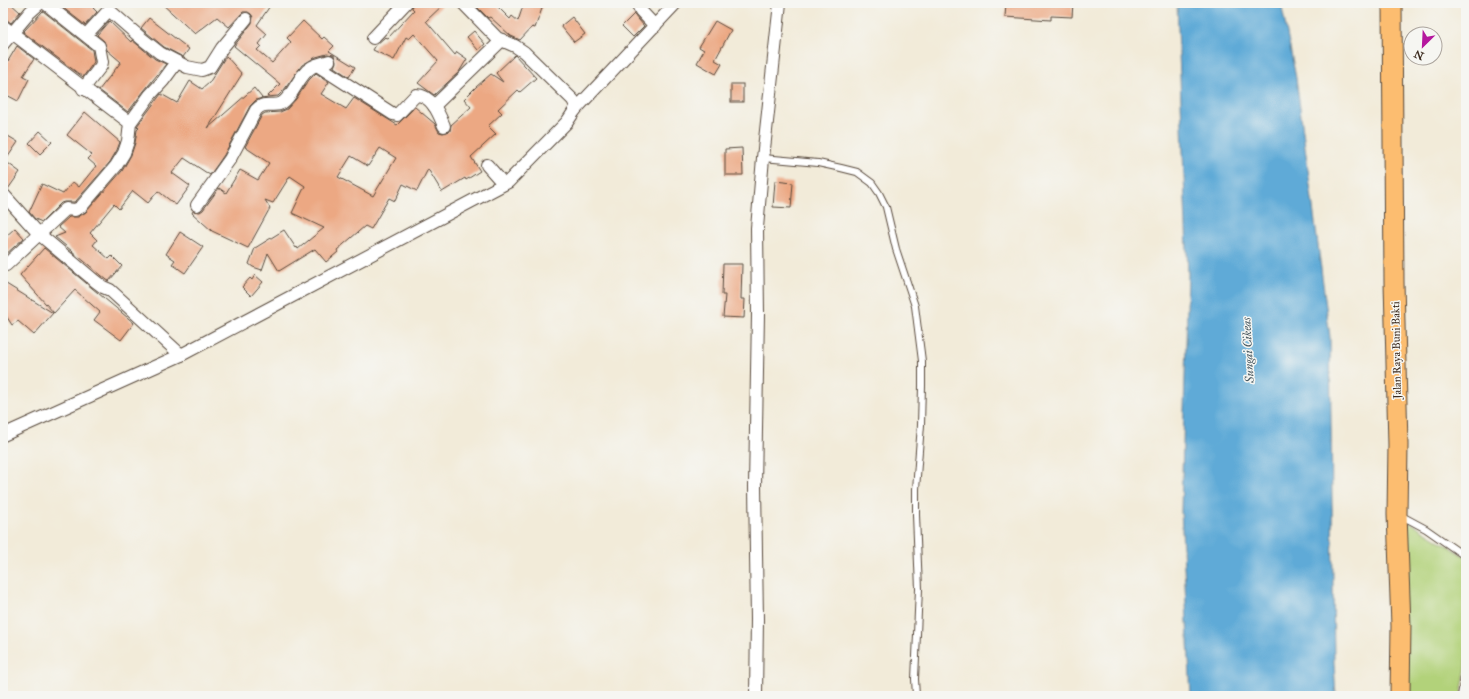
<svg xmlns="http://www.w3.org/2000/svg" width="1469" height="699" font-family="'IM FELL Great Primer',serif">
<rect width="100%" height="100%" fill="#f6f6f2"/>
<filter id="ink" filterUnits="userSpaceOnUse"><feTurbulence type="fractalNoise" baseFrequency=".025" numOctaves="2"/><feDisplacementMap in="SourceGraphic" scale="8" xChannelSelector="R" yChannelSelector="G"/><feConvolveMatrix kernelMatrix="1 2 1 2 8 2 1 2 1" color-interpolation-filters="sRGB"/></filter>
<filter id="wash" filterUnits="userSpaceOnUse"><feTurbulence type="fractalNoise" baseFrequency=".012" numOctaves="4" result="noise"/><feDisplacementMap in="SourceGraphic" scale="16" xChannelSelector="R" yChannelSelector="G"/><feGaussianBlur stdDeviation="0.9" result="paint"/><feColorMatrix in="noise" values="0 0 0 0 0 0 0 0 0 0 0 0 0 0 0 0 0 1.4 0 .05"/><feComposite in="paint" operator="in"/></filter>
<g filter="url(#wash)">
<rect width="100%" height="100%" fill="#f2ebd9"/>
<path fill="#b2d27a" stroke="#767e4c" d="M1397,514L1466,557V666L1461,696H1400Z"/>
<path fill="#5eaad7" stroke="#4c6a7a" d="M1177,3H1281L1296,78L1330,337L1334,663L1336,696H1191L1181,511L1188,275Z"/>
<g id="blocks">
<g fill="#eca883" fill-rule="evenodd">
<path d="M3,3H10L20,12L11,23L3,17Z"/>
<path d="M65,3H97L93,8L97,12L85,25L62,7Z"/>
<path d="M161,3H272L257,25L267,34L259,44L261,46L257,50L272,63L291,42L287,38L303,21L322,39L324,37L334,46L329,51L355,67L349,77L334,67L336,62L334,55L327,54L316,57L302,65L284,90L278,96L267,97L280,84L234,46L252,23L253,17L251,14L248,12H243L229,27L217,17L195,34Z"/>
<path d="M413,3H445L426,21L455,55L457,52L467,59L459,72L434,95L418,83L438,61L414,34L409,39L406,37L394,60L373,50L376,45L385,37L388,38L414,10L412,8Z"/>
<path d="M473,3H494L510,19L512,16L518,21L524,3H544L535,28L532,27L520,40L511,36L490,17L488,18Z"/>
<path d="M1006,3H1073L1072,17L1051,16V20L1005,17Z"/>
<path d="M43,11L92,50L94,62L83,77L23,32Z"/>
<path d="M634,14L644,26L633,37L622,26Z"/>
<path d="M572,17L585,34L574,42L561,26Z"/>
<path d="M149,18L189,49L183,57L164,47L141,28Z"/>
<path d="M109,21L131,42L132,40L155,59L166,64L144,91L128,112L99,90L121,62L107,50L104,41L97,35Z"/>
<path d="M715,21L731,30L715,60L722,64L716,74L697,63L704,50L699,47Z"/>
<path d="M474,31L485,44L478,50L467,37Z"/>
<path d="M17,46L34,59L23,76L29,79L18,101L3,93V58L8,61Z"/>
<path d="M515,55L536,78L520,92L518,90L498,109L502,113L488,126L496,134L471,157L480,171L466,180L465,178L442,192L428,169L417,191L403,184L395,201L389,198L371,229L365,226L337,250L338,252L326,262L315,249L279,271L268,253L262,270L253,267L249,264L255,248L284,230L296,248L297,247L298,249L324,228L292,213L305,186L290,176L273,203L265,200L270,208L248,248L212,231L192,213L193,211L200,212L203,210L219,188L226,193L240,170L258,180L269,163L245,147L262,115L265,113L280,112L287,109L296,99L309,80L316,73L329,82L321,94L346,109L354,98L397,125L415,107L435,124L439,132L443,133L450,131L451,125L471,107L464,99L476,87L491,74L503,82L496,73ZM380,148L396,158L373,196L338,177L351,156L368,166Z"/>
<path d="M226,56L242,74L208,128L254,88L262,98L256,100L250,106L224,155L210,175L184,158L172,173L190,186L176,205L158,191L148,203L133,191L119,209L114,204L90,233L97,240L93,245L109,259L112,256L122,266L109,281L107,280L55,237L65,233L58,227L69,217H78L86,212L122,171L131,155L135,143L137,130L139,128L137,126L161,94L177,103L190,81L202,89L209,83Z"/>
<rect x="731" y="84" width="12" height="18"/>
<path d="M85,112L120,142L117,150L110,162L76,201L74,202H64L61,203L42,222L35,219L29,212L42,184L63,194L73,182L79,187L96,166L88,159L92,155L67,135Z"/>
<path d="M40,131L52,142L40,154L29,143Z"/>
<path d="M3,133L18,142L5,161L20,172L8,189L3,187Z"/>
<path d="M742,148L743,175H725V149Z"/>
<path d="M775,181L793,183L791,208L773,207Z"/>
<path d="M15,228L24,238L4,256L3,255V239Z"/>
<path d="M180,232L203,247L185,273L172,264L175,260L166,254Z"/>
<path d="M44,248L134,323L121,340L94,320L100,312L75,290L54,313L20,275Z"/>
<path d="M723,264H742L741,299H745L744,318L723,317L725,295H722Z"/>
<path d="M255,275L263,282L251,296L242,287L250,278L252,280Z"/>
<path d="M3,282L53,313L34,335L18,321L12,325L3,311Z"/>
</g>
</g>
</g>
<g filter="url(#ink)">
<use href="#blocks" fill-opacity="0" stroke="#56473a" stroke-width="1"/>
<g fill="none" stroke-linecap="round" stroke-linejoin="round">
<defs>
<g id="service">
<path d="M763,158L818,163L841,168L857,172L872,183L879,193L886,207L896,249L915,306L922,361V386L921,425L916,489V515L919,589L915,679L916,696"/>
<path d="M1400,515L1426,529L1466,557"/>
<path d="M1461,696L1466,666"/>
</g>
<g id="minor">
<path d="M45,3L99,46L102,62L101,66L83,89"/>
<path d="M463,3L497,38L515,46L524,52L573,100L576,106L575,110"/>
<path d="M637,3L641,11L655,26"/>
<path d="M3,26L130,123"/>
<path d="M86,35L109,10L141,38L160,53L187,67L202,70L210,67L222,48L246,19"/>
<path d="M373,38L406,3"/>
<path d="M3,44L30,12L40,3"/>
<path d="M317,65L393,114L397,115L416,95C432,95 439,114 444,126"/>
<path d="M434,106L502,40"/>
<path d="M487,165L502,182L504,183"/>
<path d="M3,194L39,234L95,281L103,287L110,290L181,355"/>
<path d="M197,205L230,159L256,110C265,100 273,108 282,103C295,94 298,75 312,67C317,64 324,63 329,61"/>
<path d="M6,265L66,209L75,210L81,207L116,166L124,153L128,141L130,123L150,95L163,81L177,62"/>
<path d="M3,435L181,355L508,182L567,122L575,110L676,3"/>
<path d="M756,696L757,619L755,486L758,314L757,228L763,158L780,3"/>
</g>
<path id="primary" d="M1392,3L1394,282L1398,445L1397,514L1401,626L1400,696"/>
</defs>
<use href="#service" stroke="#56473a" stroke-width="8"/>
<use href="#minor" stroke="#56473a" stroke-width="14"/>
<use href="#primary" stroke="#56473a" stroke-width="21"/>
<use href="#service" stroke="#fff" stroke-width="6"/>
<use href="#minor" stroke="#fff" stroke-width="12"/>
<use href="#primary" stroke="#fcbd6f" stroke-width="19"/>
</g>
</g>
<g text-anchor="middle" stroke-width="3" stroke-linejoin="round" paint-order="stroke">
<g font-size="11" fill="#3b2a1e" stroke="#f6f6f2">
<text transform="translate(1396 350) rotate(-91)" y="4">Jalan Raya Buni Bakti</text>
</g>
<g font-size="12" font-style="italic" fill="#47575f" stroke="#f6f6f2">
<text transform="translate(1248 350) rotate(-93)" y="4">Sungai Cikeas</text>
</g>
</g>
<rect width="1469" height="699" fill="none" stroke="#f6f6f2" stroke-width="16"/>
<g transform="translate(1423 46) rotate(204)"><circle r="19" fill="#f6f6f2" stroke="#aba49d"/>
<path d="M0-3L7 15L0 10L-7 15Z" fill="#b5179e"/>
<text y="-6" font-size="11" font-weight="bold" text-anchor="middle" fill="#3b2a1e">N</text>
</g>
</svg>
